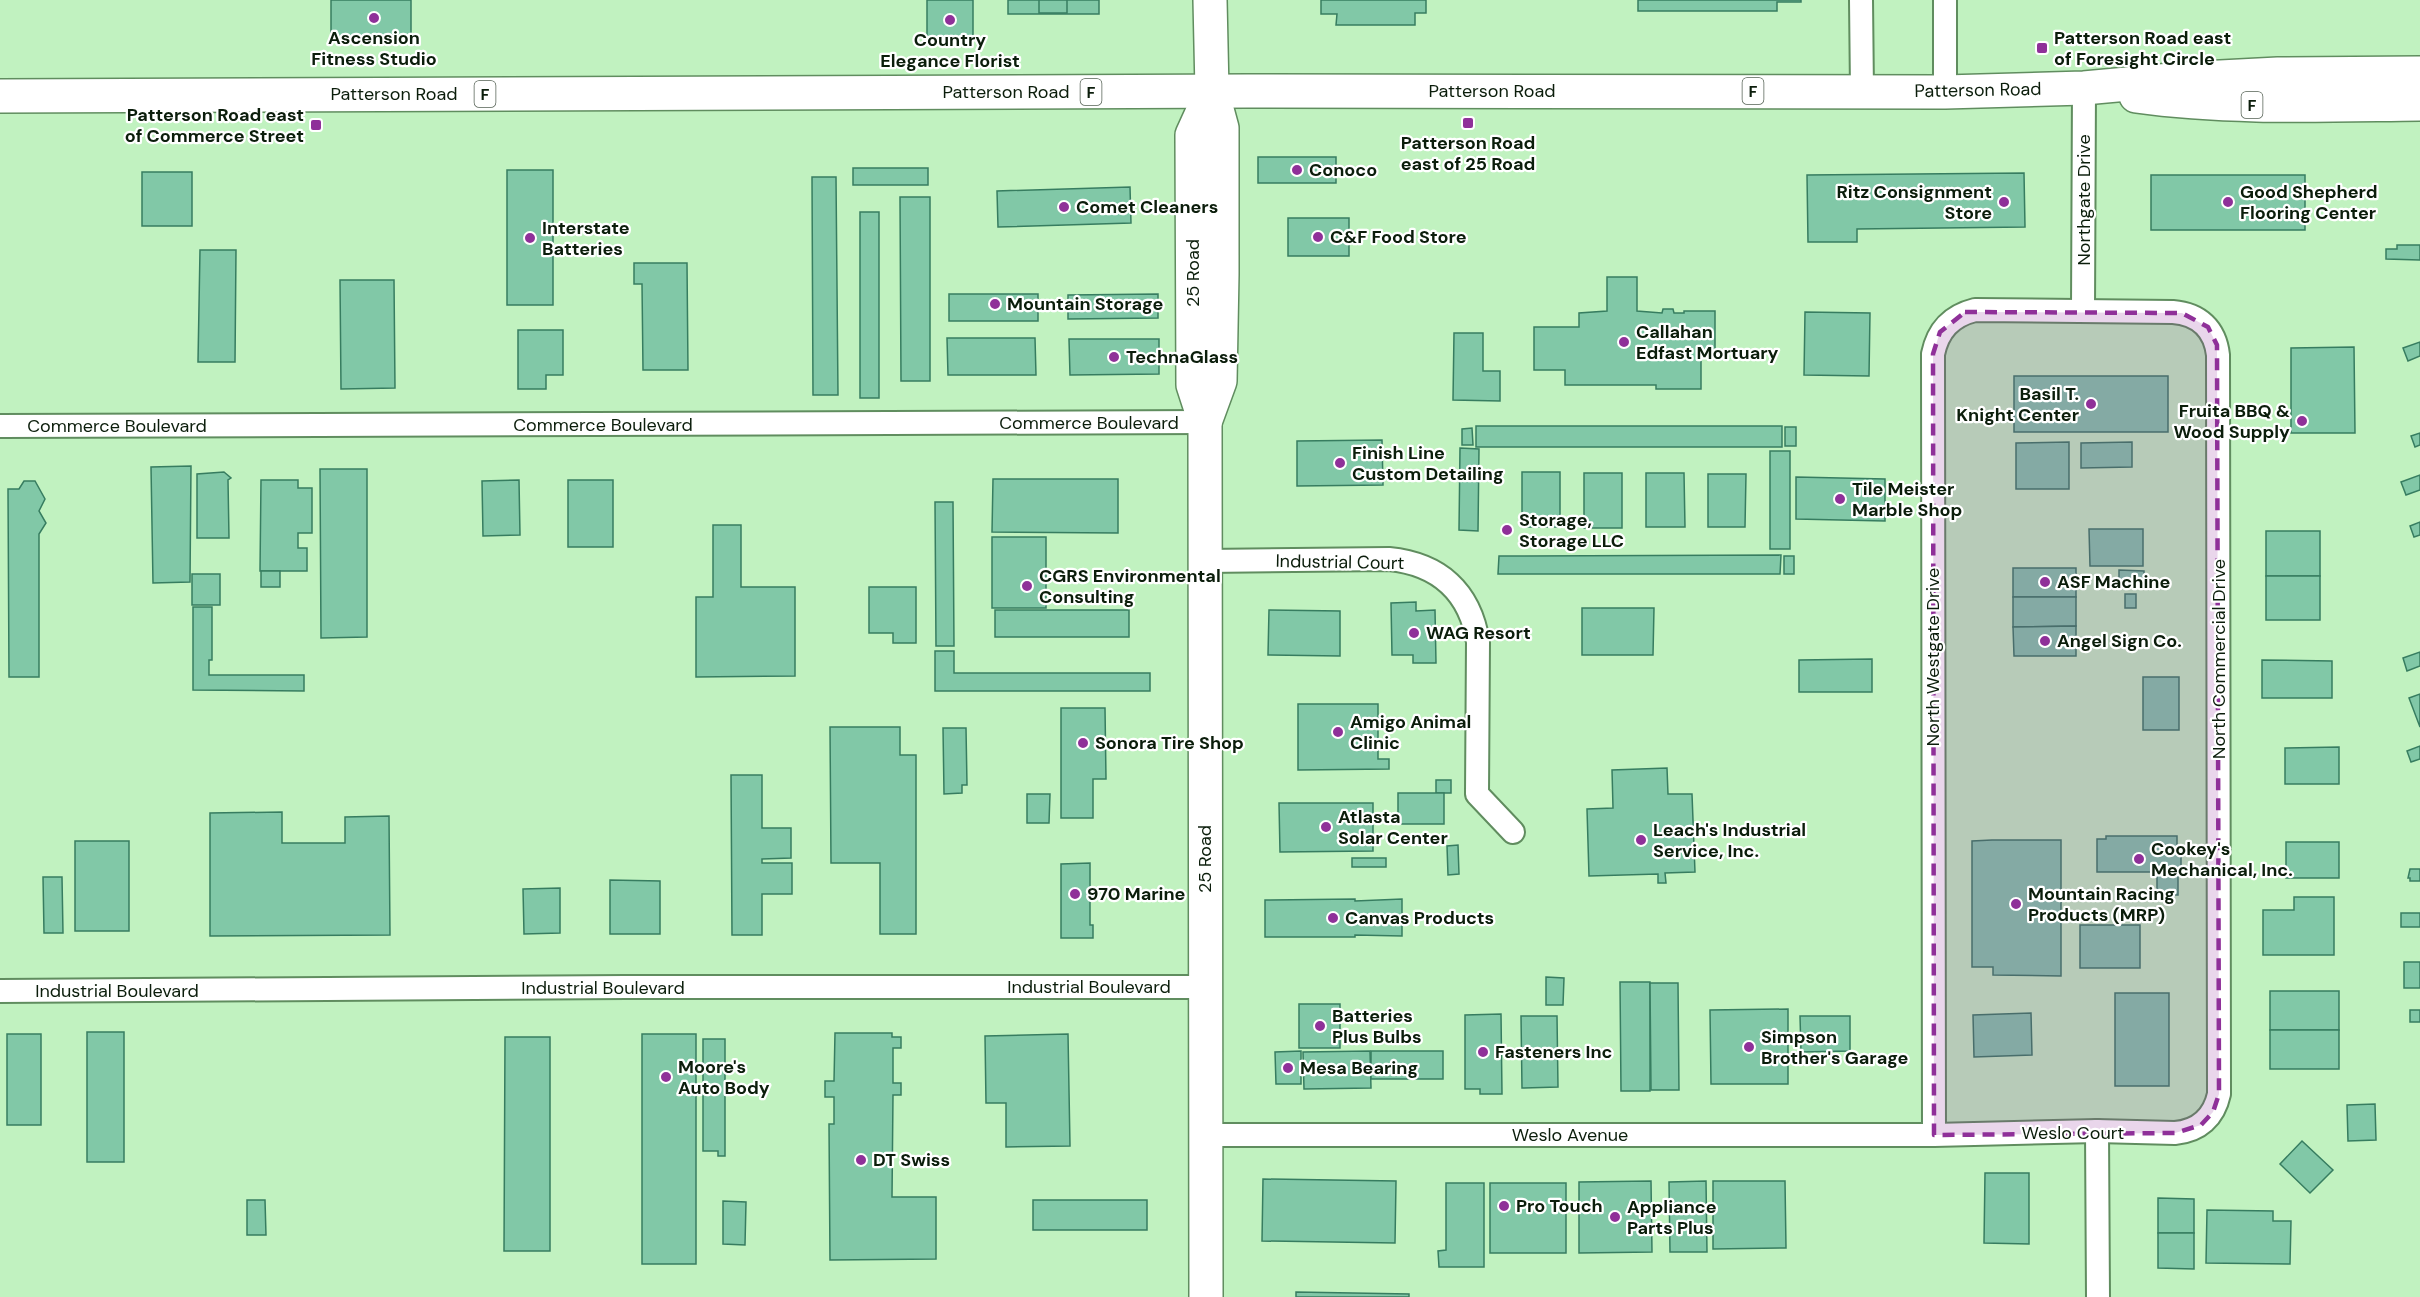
<svg xmlns="http://www.w3.org/2000/svg" width="2420" height="1297" font-family="'DM Sans',sans-serif">
<rect width="100%" height="100%" fill="#c1f2c0"/>
<g fill="#81c8a7" stroke="#377d60" stroke-width="1.5">
<path d="M331,0H411V43H375V39H331Z"/>
<path d="M927,0H973V39L927,40Z"/>
<rect x="1008" y="0" width="91" height="14"/>
<rect x="1039" y="0" width="28" height="13"/>
<path d="M1321,0H1426V13H1415V25H1336L1337,14H1321Z"/>
<path d="M1638,0H1801V2H1777V11H1638Z"/>
<rect x="1258" y="157" width="78" height="26"/>
<rect x="853" y="168" width="75" height="17"/>
<rect x="507" y="170" width="46" height="135"/>
<rect x="142" y="172" width="50" height="54"/>
<path d="M2024,173L2025,227L1857,229V242H1808L1807,175Z"/>
<rect x="2151" y="175" width="154" height="55"/>
<path d="M812,177H836L838,395H813Z"/>
<path d="M1130,187L1131,223L998,227L997,191Z"/>
<path d="M900,197H930V381H901Z"/>
<rect x="860" y="212" width="19" height="186"/>
<rect x="1288" y="218" width="61" height="38"/>
<path d="M2397,245H2420V260L2386,259V249H2397Z"/>
<path d="M200,250H236L235,362H198Z"/>
<path d="M634,263H687L688,370H643L642,284H634Z"/>
<path d="M1607,277H1637V311L1662,313L1663,309H1673L1674,313H1684V311H1715V356H1701V389H1656V385H1565V370H1534V327H1579V313L1607,311Z"/>
<path d="M340,280H394L395,388L341,389Z"/>
<rect x="949" y="294" width="89" height="27"/>
<path d="M1158,294V318L1068,319V295Z"/>
<path d="M1805,312L1870,313L1869,376L1804,375Z"/>
<path d="M518,330H563V375H546V389H518Z"/>
<path d="M1454,333H1483V371H1500V401L1453,400Z"/>
<path d="M947,338H1035L1036,375H948Z"/>
<path d="M1069,339H1159V374L1070,375Z"/>
<path d="M2420,342V356L2408,361L2403,348Z"/>
<path d="M2354,347L2355,433H2291V348Z"/>
<rect x="2014" y="376" width="154" height="56"/>
<rect x="1476" y="426" width="306" height="21"/>
<rect x="1785" y="427" width="11" height="19"/>
<path d="M1472,428L1473,445H1462V429Z"/>
<path d="M2420,433V445L2415,447L2411,436Z"/>
<path d="M1382,440L1383,485L1297,486V441Z"/>
<path d="M2069,442V489H2016V443Z"/>
<path d="M2132,442V467L2081,468V443Z"/>
<path d="M1460,448L1479,449L1478,531L1459,530Z"/>
<rect x="1770" y="451" width="20" height="98"/>
<path d="M191,466L190,582L153,583L151,467Z"/>
<path d="M320,469H367V637L321,638Z"/>
<path d="M224,472L231,478L228,480L229,538H197V474Z"/>
<rect x="1522" y="472" width="38" height="55"/>
<rect x="1584" y="473" width="38" height="55"/>
<path d="M1646,473H1684L1685,527H1646Z"/>
<path d="M1708,474H1746L1745,527H1708Z"/>
<path d="M2420,475V490L2406,495L2401,482Z"/>
<path d="M1796,477L1885,479V521L1796,519Z"/>
<path d="M993,479H1118V533L992,532Z"/>
<path d="M261,480H298V488H312V533H298V548H307V571H260Z"/>
<path d="M519,480L520,535L483,536L482,481Z"/>
<rect x="568" y="480" width="45" height="67"/>
<path d="M24,481H35L45,499L39,511L46,523L39,534V677H9L8,489H19Z"/>
<path d="M935,502H953L954,646H936Z"/>
<path d="M2420,522V535L2414,537L2410,526Z"/>
<path d="M713,525H741V587H795V676L696,677V597H713Z"/>
<path d="M2089,529H2143V566H2090Z"/>
<rect x="2266" y="531" width="54" height="45"/>
<rect x="992" y="537" width="54" height="71"/>
<path d="M1781,555L1780,574H1498L1499,556Z"/>
<rect x="1784" y="556" width="10" height="18"/>
<rect x="2013" y="568" width="63" height="29"/>
<path d="M2119,570L2144,571V581H2119Z"/>
<rect x="261" y="571" width="19" height="16"/>
<rect x="192" y="574" width="28" height="31"/>
<rect x="2266" y="576" width="54" height="44"/>
<path d="M869,587H916V643H893V633H869Z"/>
<rect x="2125" y="594" width="11" height="14"/>
<path d="M2013,597H2076V626L2013,627Z"/>
<path d="M1416,602V611L1435,610L1436,663H1413V655H1392L1391,603Z"/>
<path d="M193,607H212V660H209V675H304V691L193,690Z"/>
<path d="M1582,608H1654L1653,655H1582Z"/>
<rect x="995" y="610" width="134" height="27"/>
<path d="M1269,610L1340,611V656L1268,655Z"/>
<path d="M2076,626V656H2014L2013,627Z"/>
<path d="M935,651H954V673H1150V691H935Z"/>
<path d="M2420,652V666L2407,671L2403,658Z"/>
<path d="M1872,659V692H1799V660Z"/>
<path d="M2262,660L2332,661V698H2262Z"/>
<rect x="2143" y="677" width="36" height="53"/>
<path d="M2420,694V727L2409,698Z"/>
<path d="M1298,704H1378V759H1389V769L1298,770Z"/>
<path d="M1061,708H1105L1106,779H1093V818H1061Z"/>
<path d="M830,727H900V755H916V934H880V863H831Z"/>
<path d="M943,728H966L967,785H962V793L944,794Z"/>
<path d="M2420,746V759L2411,762L2407,751Z"/>
<path d="M2339,747V784H2285V748Z"/>
<path d="M1667,768L1668,794H1692L1695,872L1665,873L1666,883H1658V874L1589,876L1587,809L1613,808L1612,770Z"/>
<path d="M731,775H762V828H791V858L762,859V863H792V894H762V935H732Z"/>
<rect x="1436" y="780" width="15" height="13"/>
<rect x="1398" y="793" width="46" height="31"/>
<path d="M1027,794H1050L1049,823H1027Z"/>
<path d="M1279,803H1373V851L1280,852Z"/>
<path d="M282,812V843H345V817L389,816L390,935L210,936V813Z"/>
<path d="M2106,836H2177V846H2181V874H2178V895H2157V872H2097V839H2106Z"/>
<path d="M1992,840H2061V976L1993,975V967H1972V841Z"/>
<rect x="75" y="841" width="54" height="90"/>
<rect x="2286" y="842" width="53" height="36"/>
<path d="M1458,845L1459,874L1448,875L1447,846Z"/>
<rect x="1352" y="858" width="34" height="9"/>
<path d="M1090,863V925H1093V938H1061V864Z"/>
<path d="M2410,869H2420V881H2410V878H2408Z"/>
<path d="M43,877H62L63,933H44Z"/>
<path d="M610,880L660,881V934H610Z"/>
<path d="M560,888V933L524,934L523,889Z"/>
<path d="M2294,897H2334V955H2263V910H2294Z"/>
<path d="M1355,899V901L1402,899V936L1355,935V937H1265V900Z"/>
<rect x="2401" y="913" width="19" height="14"/>
<rect x="2080" y="925" width="60" height="43"/>
<rect x="2404" y="962" width="16" height="26"/>
<path d="M1546,977L1564,978L1563,1005H1546Z"/>
<path d="M1620,982H1650V1091H1621Z"/>
<path d="M1650,983H1678L1679,1090H1651Z"/>
<rect x="2270" y="991" width="69" height="39"/>
<rect x="2115" y="993" width="54" height="93"/>
<rect x="1299" y="1004" width="41" height="44"/>
<path d="M1788,1009V1084H1711L1710,1010Z"/>
<rect x="2410" y="1010" width="10" height="12"/>
<path d="M2031,1013L2032,1055L1974,1057L1973,1015Z"/>
<path d="M1501,1014L1502,1094H1480V1089H1465V1015Z"/>
<path d="M1521,1016H1557L1558,1087L1522,1088Z"/>
<path d="M1800,1016H1850V1051L1801,1052Z"/>
<rect x="2270" y="1030" width="69" height="39"/>
<rect x="87" y="1032" width="37" height="130"/>
<path d="M835,1033H892V1037H901V1048H893V1083H901V1095H893L892,1197H936V1259L830,1260L829,1124H834V1097H825V1081H834Z"/>
<rect x="7" y="1034" width="34" height="91"/>
<rect x="642" y="1034" width="54" height="230"/>
<path d="M1068,1034L1070,1146L1006,1147V1103H986L985,1036Z"/>
<path d="M505,1037H550V1251H504Z"/>
<path d="M703,1039H725V1156H718V1151H703Z"/>
<path d="M1301,1051V1084H1276L1275,1052Z"/>
<path d="M1370,1051L1371,1088L1304,1089L1303,1052Z"/>
<rect x="1371" y="1051" width="72" height="28"/>
<path d="M2375,1104L2376,1140L2348,1141L2347,1105Z"/>
<path d="M2302,1141L2333,1170L2310,1193L2280,1164Z"/>
<path d="M1985,1173H2029V1244L1984,1243Z"/>
<path d="M1263,1179L1396,1181L1395,1243L1262,1241Z"/>
<path d="M1651,1181L1652,1252L1579,1253V1182Z"/>
<path d="M1706,1181L1707,1252H1670L1669,1182Z"/>
<path d="M1713,1181H1785L1786,1248L1713,1249Z"/>
<path d="M1446,1183H1484V1267H1439L1438,1251L1446,1250Z"/>
<rect x="1490" y="1183" width="76" height="70"/>
<path d="M2158,1198L2194,1199V1233H2158Z"/>
<path d="M247,1200H265L266,1235H247Z"/>
<rect x="1033" y="1200" width="114" height="30"/>
<path d="M723,1201L746,1202L745,1245L723,1244Z"/>
<path d="M2207,1210L2273,1211V1221H2291L2290,1264L2206,1263Z"/>
<path d="M2158,1233H2194V1269L2158,1268Z"/>
<path d="M1296,1292L1409,1294V1297H1296Z"/>
</g>
<g fill="none" stroke-linecap="round" stroke-linejoin="round">
<defs>
<g id="street">
<path d="M1861,0L1862,91"/>
<path d="M1945,92V0"/>
<path d="M2083,311L2084,88"/>
<path d="M0,426L1205,422"/>
<path d="M1205,561L1389,559C1439,564 1470,591 1478,642L1477,794L1513,832"/>
<path d="M0,991L626,987H1205"/>
<path d="M2097,1131L2098,1297"/>
<path d="M1206,1135H1934L2097,1131L2175,1133C2199,1131 2214,1117 2219,1094L2218,355C2215,329 2199,314 2173,312L1975,310C1951,316 1938,330 1933,354L1934,1135"/>
</g>
<g id="secondary">
<path d="M1205,422L1220,381L1222,274V128L1212,91L1210,0"/>
<path d="M1206,1297L1205,422L1193,385L1192,135L1212,91"/>
</g>
<g id="primary">
<path d="M0,96L1248,91L1945,92L2084,88L2182,79L2278,74L2420,73"/>
<path d="M2136,96C2230,109 2325,105 2420,104"/>
</g>
</defs>
<use href="#street" stroke="#608d5f" stroke-width="26"/>
<use href="#secondary" stroke="#608d5f" stroke-width="36"/>
<use href="#primary" stroke="#608d5f" stroke-width="36"/>
<use href="#street" stroke="#fff" stroke-width="22"/>
<use href="#secondary" stroke="#fff" stroke-width="33"/>
<use href="#primary" stroke="#fff" stroke-width="33"/>
</g>
<path fill="#8f3099" fill-opacity="0.2" stroke="#8f3099" stroke-width="4.5" stroke-dasharray="12 8" stroke-linejoin="round" d="M1965,312L2182,313L2208,327L2217,345L2219,1094L2213,1112L2201,1125L2175,1133L1934,1135L1933,354L1940,332Z"/>
<g fill="#8f3099" stroke="#fff" stroke-width="2">
<circle cx="374" cy="18" r="6"/>
<circle cx="950" cy="20" r="6"/>
<rect x="2036" y="42" width="12" height="12" rx="3"/>
<rect x="1462" y="117" width="12" height="12" rx="3"/>
<rect x="310" y="119" width="12" height="12" rx="3"/>
<circle cx="1297" cy="170" r="6"/>
<circle cx="2004" cy="202" r="6"/>
<circle cx="2228" cy="202" r="6"/>
<circle cx="1064" cy="207" r="6"/>
<circle cx="1318" cy="237" r="6"/>
<circle cx="530" cy="238" r="6"/>
<circle cx="995" cy="304" r="6"/>
<circle cx="1624" cy="342" r="6"/>
<circle cx="1114" cy="357" r="6"/>
<circle cx="2091" cy="404" r="6"/>
<circle cx="2302" cy="421" r="6"/>
<circle cx="1340" cy="463" r="6"/>
<circle cx="1840" cy="499" r="6"/>
<circle cx="1507" cy="530" r="6"/>
<circle cx="2045" cy="582" r="6"/>
<circle cx="1027" cy="586" r="6"/>
<circle cx="1414" cy="633" r="6"/>
<circle cx="2045" cy="641" r="6"/>
<circle cx="1338" cy="732" r="6"/>
<circle cx="1083" cy="743" r="6"/>
<circle cx="1326" cy="827" r="6"/>
<circle cx="1641" cy="840" r="6"/>
<circle cx="2139" cy="859" r="6"/>
<circle cx="1075" cy="894" r="6"/>
<circle cx="2016" cy="904" r="6"/>
<circle cx="1333" cy="918" r="6"/>
<circle cx="1320" cy="1026" r="6"/>
<circle cx="1749" cy="1047" r="6"/>
<circle cx="1483" cy="1052" r="6"/>
<circle cx="1288" cy="1068" r="6"/>
<circle cx="666" cy="1077" r="6"/>
<circle cx="861" cy="1160" r="6"/>
<circle cx="1504" cy="1206" r="6"/>
<circle cx="1615" cy="1217" r="6"/>
</g>
<g text-anchor="middle" stroke-width="4.5" stroke-linejoin="round" paint-order="stroke">
<g fill="#fff" stroke="#546154" stroke-width="1.5">
<rect x="1742.5" y="78" width="21" height="26" rx="4.5"/>
<rect x="1080.5" y="79" width="21" height="26" rx="4.5"/>
<rect x="474.5" y="81" width="21" height="26" rx="4.5"/>
<rect x="2241.5" y="92" width="21" height="26" rx="4.5"/>
</g>
<g font-size="16" font-weight="bold" fill="#0b1d0b">
<text x="1753" y="97">F</text>
<text x="1091" y="98">F</text>
<text x="485" y="100">F</text>
<text x="2252" y="111">F</text>
</g>
<g font-size="18" font-weight="bold" fill="#0b1d0b" stroke="#fff" text-anchor="start">
<text x="374" y="44" text-anchor="middle">Ascension<tspan x="374" dy="21">Fitness Studio</tspan></text>
<text x="2054" y="44">Patterson Road east<tspan x="2054" dy="21">of Foresight Circle</tspan></text>
<text x="950" y="46" text-anchor="middle">Country<tspan x="950" dy="21">Elegance Florist</tspan></text>
<text x="304" y="121" text-anchor="end">Patterson Road east<tspan x="304" dy="21">of Commerce Street</tspan></text>
<text x="1468" y="149" text-anchor="middle">Patterson Road<tspan x="1468" dy="21">east of 25 Road</tspan></text>
<text x="1309" y="176">Conoco</text>
<text x="1992" y="198" text-anchor="end">Ritz Consignment<tspan x="1992" dy="21">Store</tspan></text>
<text x="2240" y="198">Good Shepherd<tspan x="2240" dy="21">Flooring Center</tspan></text>
<text x="1076" y="213">Comet Cleaners</text>
<text x="542" y="234">Interstate<tspan x="542" dy="21">Batteries</tspan></text>
<text x="1330" y="243">C&amp;F Food Store</text>
<text x="1007" y="310">Mountain Storage</text>
<text x="1636" y="338">Callahan<tspan x="1636" dy="21">Edfast Mortuary</tspan></text>
<text x="1126" y="363">TechnaGlass</text>
<text x="2079" y="400" text-anchor="end">Basil T.<tspan x="2079" dy="21">Knight Center</tspan></text>
<text x="2290" y="417" text-anchor="end">Fruita BBQ &amp;<tspan x="2290" dy="21">Wood Supply</tspan></text>
<text x="1352" y="459">Finish Line<tspan x="1352" dy="21">Custom Detailing</tspan></text>
<text x="1852" y="495">Tile Meister<tspan x="1852" dy="21">Marble Shop</tspan></text>
<text x="1519" y="526">Storage,<tspan x="1519" dy="21">Storage LLC</tspan></text>
<text x="1039" y="582">CGRS Environmental<tspan x="1039" dy="21">Consulting</tspan></text>
<text x="2057" y="588">ASF Machine</text>
<text x="1426" y="639">WAG Resort</text>
<text x="2057" y="647">Angel Sign Co.</text>
<text x="1350" y="728">Amigo Animal<tspan x="1350" dy="21">Clinic</tspan></text>
<text x="1095" y="749">Sonora Tire Shop</text>
<text x="1338" y="823">Atlasta<tspan x="1338" dy="21">Solar Center</tspan></text>
<text x="1653" y="836">Leach's Industrial<tspan x="1653" dy="21">Service, Inc.</tspan></text>
<text x="2151" y="855">Cookey's<tspan x="2151" dy="21">Mechanical, Inc.</tspan></text>
<text x="1087" y="900">970 Marine</text>
<text x="2028" y="900">Mountain Racing<tspan x="2028" dy="21">Products (MRP)</tspan></text>
<text x="1345" y="924">Canvas Products</text>
<text x="1332" y="1022">Batteries<tspan x="1332" dy="21">Plus Bulbs</tspan></text>
<text x="1761" y="1043">Simpson<tspan x="1761" dy="21">Brother's Garage</tspan></text>
<text x="1495" y="1058">Fasteners Inc</text>
<text x="678" y="1073">Moore's<tspan x="678" dy="21">Auto Body</tspan></text>
<text x="1300" y="1074">Mesa Bearing</text>
<text x="873" y="1166">DT Swiss</text>
<text x="1516" y="1212">Pro Touch</text>
<text x="1627" y="1213">Appliance<tspan x="1627" dy="21">Parts Plus</tspan></text>
</g>
<g font-size="18" fill="#0b1d0b" stroke="#fff">
<text transform="translate(1978 90) rotate(-1)" y="6">Patterson Road</text>
<text x="1492" y="97">Patterson Road</text>
<text x="1006" y="98">Patterson Road</text>
<text x="394" y="100">Patterson Road</text>
<text transform="translate(2084 200) rotate(-90)" y="6">Northgate Drive</text>
<text transform="translate(1193 273) rotate(-90)" y="6">25 Road</text>
<text x="1089" y="429">Commerce Boulevard</text>
<text x="603" y="431">Commerce Boulevard</text>
<text x="117" y="432">Commerce Boulevard</text>
<text transform="translate(1340 562) rotate(1)" y="6">Industrial Court</text>
<text transform="translate(1933 657) rotate(-90)" y="6">North Westgate Drive</text>
<text transform="translate(2219 659) rotate(-90)" y="6">North Commercial Drive</text>
<text transform="translate(1205 859) rotate(-90)" y="6">25 Road</text>
<text x="1089" y="993">Industrial Boulevard</text>
<text x="603" y="994">Industrial Boulevard</text>
<text x="117" y="997">Industrial Boulevard</text>
<text x="2073" y="1139">Weslo Court</text>
<text x="1570" y="1141">Weslo Avenue</text>
</g>
</g>
</svg>
